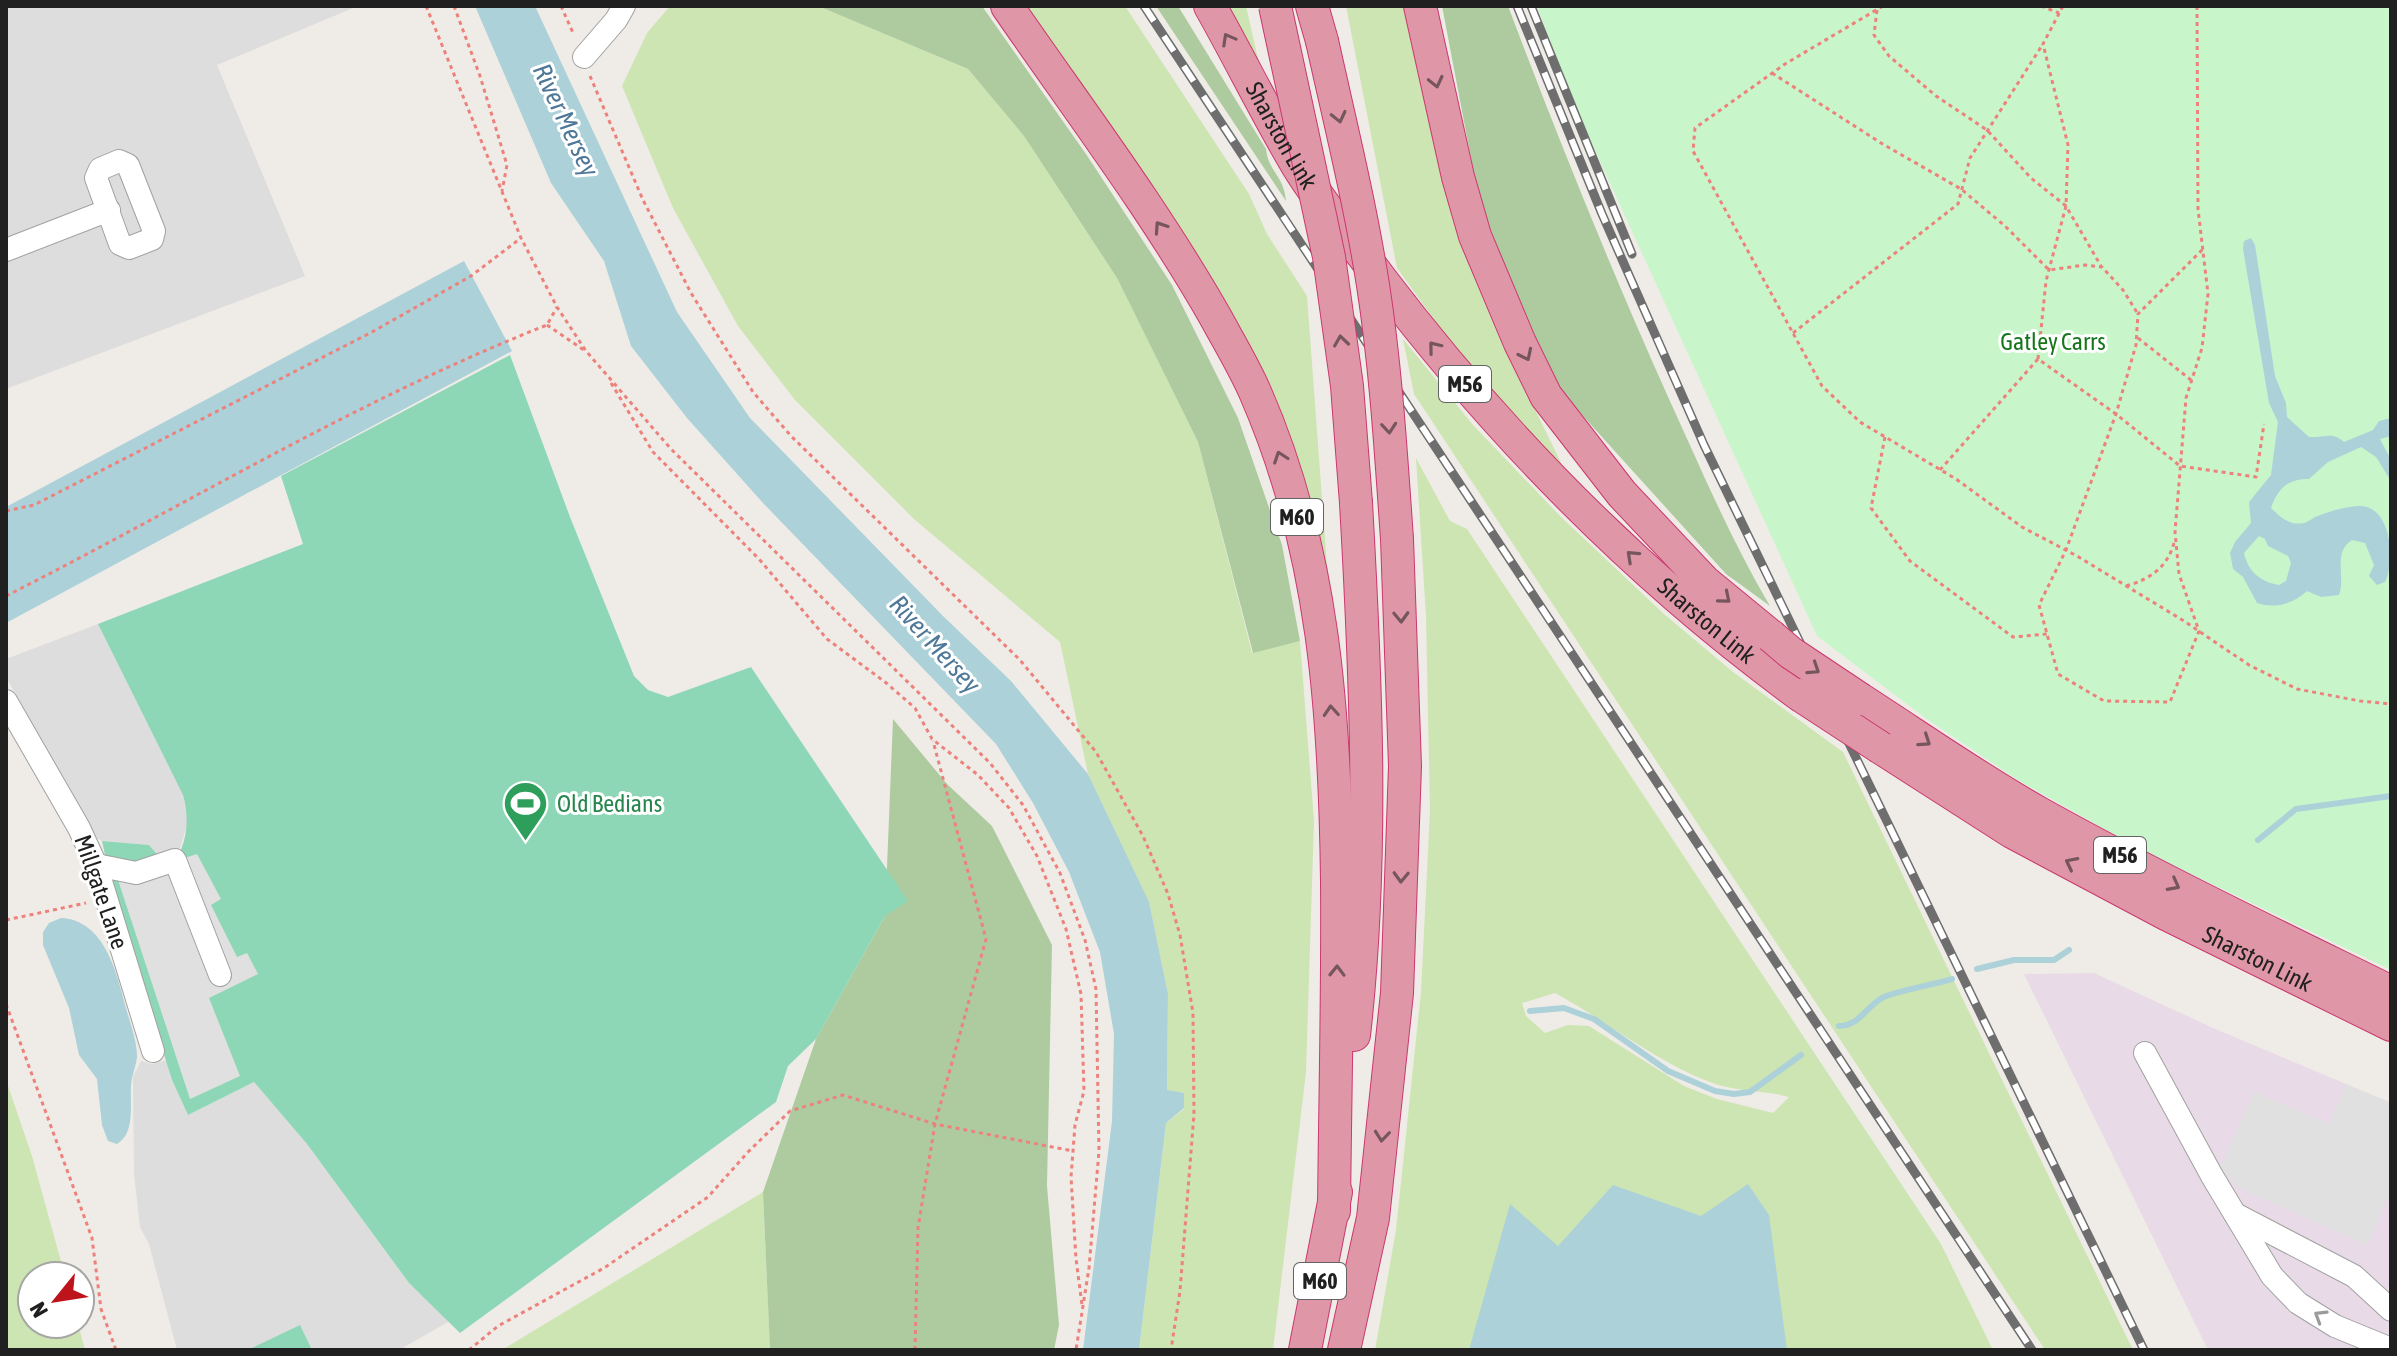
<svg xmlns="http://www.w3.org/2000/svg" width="2397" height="1356" font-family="'Asap Condensed',sans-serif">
<rect width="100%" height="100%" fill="#efece7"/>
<g fill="#dedddd">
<path d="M6,6H358L217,65L305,276L6,389Z"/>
<path d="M98,624L183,795L188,822L177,858L156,853L149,845L102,841L97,838L6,677V659Z"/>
<path d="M166,1060L172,1080L188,1115L254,1082L307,1144L409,1283L450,1321L399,1350H177L149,1244L140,1227L134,1174L133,1077L141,1061L152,1064Z"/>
</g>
<path fill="#e8dae6" d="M2094,973L2213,1028L2391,1103V1350H2208L2024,974Z"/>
<g fill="#cde5b2" fill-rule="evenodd">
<path d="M670,6H818L968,69L1024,136L1117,278L1198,442L1252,653L1300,641L1314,821L1306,1072L1273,1350H1139L1166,1123L1184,1109V1093L1167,1091L1168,994L1149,903L1088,774L1060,642L914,519L795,400L738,326L673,208L622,86L647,33Z"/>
<path d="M1021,6H1125L1249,194L1267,234L1307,296L1332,633L1293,464Z"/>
<path d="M1228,6H1246L1261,72Z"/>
<path d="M1346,6H1405L1505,348L1568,477L1453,346L1397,268Z"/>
<path d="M1403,339L1473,425L1561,517L1664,614L1733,672L1843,752L2133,1350H2045L1414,394Z"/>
<path d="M1416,458L1450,521L1467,529L1941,1244L1993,1350H1375L1396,1230L1421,992L1430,811L1426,616ZM1555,993C1607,1021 1654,1061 1710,1082C1735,1092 1764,1090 1789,1097L1773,1113L1717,1099L1684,1086L1589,1026L1568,1025L1545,1033L1526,1016L1522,1003Z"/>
<path d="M6,1080L32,1156L65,1276H32V1324H78L85,1350H6Z"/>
<path d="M763,1192L770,1350H502Z"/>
</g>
<g fill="#aecba0">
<path d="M818,6H982L1086,154L1172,285L1238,418L1282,545L1300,641L1253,653L1198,442L1117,278L1024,136L968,69Z"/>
<path d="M1156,6H1178L1266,149C1268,171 1284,176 1286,201Z"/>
<path d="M1442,6H1508C1558,138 1611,270 1669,399C1701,469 1731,540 1770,606L1726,574L1564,395L1504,281L1474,174Z"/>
<path d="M893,719L947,784L992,826L1052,945L1047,1186L1059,1325L1054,1350H770L763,1192L816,1039L885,916Z"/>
</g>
<path fill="#c9f5cb" d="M1537,6H2391V970L2147,853L2016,779L1928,720L1817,636L1572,100Z"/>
<g fill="#8dd7b7">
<path d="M510,355L570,517L634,676L648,690L668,697L751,667L908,901L885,916L816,1039L788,1066L776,1102L460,1333L409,1283L307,1144L254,1082L188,1115L172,1080L113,892L102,841L149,845L156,853L177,858C188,838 189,817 183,795L98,624L303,544L281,476Z"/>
<path d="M300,1325L312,1350H248Z"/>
</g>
<g fill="#e0e0e0">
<path d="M197,854L221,899L211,905L237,957L247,953L258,974L209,998L240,1076L190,1099L118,880Z"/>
<path d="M2346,1084L2391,1103V1190L2367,1245L2237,1187L2221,1167L2254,1092L2329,1124Z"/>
</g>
<g fill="#acd1d9" fill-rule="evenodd">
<path d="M475,6H535L677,312L750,418L944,617L1011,681L1088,774L1149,902L1168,994L1167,1090L1184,1093V1108L1166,1123L1139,1350H1083L1112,1121L1114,1034L1100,952L1069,872L1033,803L996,744L763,503L687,418L631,346L604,261L551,183Z"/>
<path d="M2251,238L2255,245L2275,376L2286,403L2287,417L2309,437C2324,438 2332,431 2344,442L2373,430L2379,421L2391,418V436L2380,439L2391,460V481L2376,457L2361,447L2328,462L2309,479C2288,479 2278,488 2271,508C2280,517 2290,526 2304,523C2305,523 2314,518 2315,517C2327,512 2344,507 2358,506C2391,504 2396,560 2385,582L2377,585L2369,576L2374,565L2365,543L2352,540C2332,553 2346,576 2339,595L2321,597L2307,591C2293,604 2274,609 2257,603L2243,577L2233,569L2230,553L2235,542L2251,523L2249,502L2271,475L2278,422L2269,403L2243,249L2244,241ZM2259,536L2265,539L2268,546L2288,556L2291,563L2286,581L2279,585C2260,582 2248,571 2244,553Z"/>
<path d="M464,261L512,351L6,623V507Z"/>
<path d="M61,918C105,920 117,974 126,1008C130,1023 137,1040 137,1057C136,1067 131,1077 131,1087C130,1107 135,1133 117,1144L108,1141L102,1125L97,1079L79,1055L69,1008L43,945V932L49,923Z"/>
<path d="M1748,1184L1769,1215L1787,1350H1469L1510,1204L1558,1246L1613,1185L1701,1216Z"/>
</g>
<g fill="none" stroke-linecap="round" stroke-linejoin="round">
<g stroke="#acd1d9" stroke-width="6">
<path d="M2258,840L2296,809L2391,796"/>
<path d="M1977,969L2014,960H2054L2069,950"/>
<path d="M1530,1011L1564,1008L1594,1019L1668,1071L1715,1091L1734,1094L1750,1092L1801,1055"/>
<path d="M1839,1026C1859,1026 1866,1007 1882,998C1891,992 1937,984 1952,979"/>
</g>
<defs>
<g id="minor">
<path d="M584,57L616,20L624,6"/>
<path d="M119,161L128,165L154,231L152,239L129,248L120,244L96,178L100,169Z"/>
<path d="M6,250L109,210"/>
<path d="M6,701L79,828L96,865L153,1051"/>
<path d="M96,865L136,873L175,860L220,975"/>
<path d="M2145,1053L2212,1176L2272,1276L2298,1303L2335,1326L2391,1349"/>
<path d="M2235,1214L2354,1276L2391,1310"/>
</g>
<g id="highway">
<path d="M1007,6C1078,109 1154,209 1216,318C1229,342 1244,367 1255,392C1324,549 1335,713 1337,881C1338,991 1335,1101 1334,1211"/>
<path id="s1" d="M1210,6C1240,59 1266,113 1297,165C1321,205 1353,241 1380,278C1500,436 1640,578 1800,695"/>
<path d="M1312,6L1322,41"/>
<path d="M1420,6L1458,177L1475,236L1520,343L1546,396L1622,494L1705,582L1771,636"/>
<path d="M1860,699C1919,737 1977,778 2039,813C2154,877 2273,934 2391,992"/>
<path id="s2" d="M1881,748L2012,832L2166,914L2391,1025"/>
<path d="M1354,1035C1374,859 1366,679 1356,503"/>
<path d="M1305,1350L1336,1192"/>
<path d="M1344,1350L1373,1218L1397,993L1405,766L1397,539"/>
</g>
</defs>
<use href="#minor" stroke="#a1a1a1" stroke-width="24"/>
<use href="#highway" stroke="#cb3770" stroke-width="34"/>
<g stroke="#ed817b" stroke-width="3" stroke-dasharray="4 4" stroke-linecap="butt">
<path d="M426,6L521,238L557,307L586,351L671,449L990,763L1023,805L1060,873L1085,940L1096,989L1099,1151L1089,1268L1076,1350"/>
<path d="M454,6L480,76L507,165L502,191"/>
<path d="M561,6L574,35"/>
<path d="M1883,6L1785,64L1695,128L1693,151L1822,386L1860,422L1956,479L2022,527L2077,556L2184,621L2249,665L2297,689L2360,701L2391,704"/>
<path d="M2041,6L2059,13"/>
<path d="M2197,6L2198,209L2208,294L2202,348L2186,398L2175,532L2179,574L2199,631L2170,702L2104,701L2058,674L2039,605L2066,550L2116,414L2136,345L2138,314L2204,248"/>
<path d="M1877,10L1874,35L1889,56L1936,96L1987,130L2031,178L2066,206L2101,266"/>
<path d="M1772,73L1881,143L1961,189L2005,226L2049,270L2085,265L2102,267L2123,290L2138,314"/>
<path d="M590,76L643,200L691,293L753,392L791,436L1020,660L1096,752L1143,836L1168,894L1180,935L1193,1013L1194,1114L1180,1291L1171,1350"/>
<path d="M547,325L584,350"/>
<path d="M1793,333L1958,204L1970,158L2043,44"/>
<path d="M2138,338L2191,380"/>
<path d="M2038,359L2046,281L2066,206L2068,145L2043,44L2063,6"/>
<path d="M611,383L653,452L759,559L827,639L885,682L915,708L932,739L978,775L1009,808L1037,856L1066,929L1081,994L1084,1091L1075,1125L1071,1177L1076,1259L1082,1305"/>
<path d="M1885,437L1871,508L1910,561L2013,637L2047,634"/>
<path d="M1940,470L2038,359L2116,414L2180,466L2256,477L2264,424"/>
<path d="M6,511L34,505L372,332L471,276L521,238"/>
<path d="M2126,586C2150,579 2167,568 2174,543"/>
<path d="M6,596C186,505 359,399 547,325L557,307"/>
<path d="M6,920L86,903"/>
<path d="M6,1004L92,1238L101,1309L116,1350"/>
<path d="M469,1350L498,1326L604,1268L708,1197L748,1152L790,1111L843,1095L935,1124L1073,1151"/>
<path d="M915,1350L918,1228L935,1124L986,939L933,741"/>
</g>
<use href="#minor" stroke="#fff" stroke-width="22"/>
<use href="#highway" stroke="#df97a7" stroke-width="32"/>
<defs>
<g id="rail">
<path d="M1144,6L2032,1350"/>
<path d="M1517,6L1602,214L1704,445L2144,1350"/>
<path d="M1531,6L1632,254"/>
</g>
</defs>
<use href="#rail" stroke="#6e6e6e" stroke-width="9"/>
<use href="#rail" stroke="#fff" stroke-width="6" stroke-dasharray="18" stroke-linecap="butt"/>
<defs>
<g id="highway-bridge">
<path d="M1275,6L1329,257L1347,386L1356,503"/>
<path d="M1322,41C1340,122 1360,203 1373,285C1386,369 1391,454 1397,539"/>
<path d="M1771,636L1791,653L1860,699"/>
<path d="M1800,695L1881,748"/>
</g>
</defs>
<use href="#highway-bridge" stroke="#cb3770" stroke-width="34" stroke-linecap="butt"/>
<use href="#highway-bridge" stroke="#df97a7" stroke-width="32"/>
</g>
<defs><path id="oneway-chevron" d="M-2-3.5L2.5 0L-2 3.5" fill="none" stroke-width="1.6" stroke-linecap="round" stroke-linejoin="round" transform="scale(2)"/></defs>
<g stroke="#76565d">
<use href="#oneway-chevron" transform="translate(1228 39) rotate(-119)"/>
<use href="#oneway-chevron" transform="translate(1436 82) rotate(77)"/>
<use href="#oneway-chevron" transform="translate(1339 117) rotate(77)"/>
<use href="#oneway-chevron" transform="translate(1160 227) rotate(-124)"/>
<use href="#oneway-chevron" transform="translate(1341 341) rotate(-98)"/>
<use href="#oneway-chevron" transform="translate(1434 347) rotate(-129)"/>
<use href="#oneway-chevron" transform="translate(1526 355) rotate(64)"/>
<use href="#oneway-chevron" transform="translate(1389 428) rotate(85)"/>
<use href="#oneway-chevron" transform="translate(1280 457) rotate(-109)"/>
<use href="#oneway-chevron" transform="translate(1632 556) rotate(-137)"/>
<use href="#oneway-chevron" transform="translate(1725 598) rotate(40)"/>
<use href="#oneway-chevron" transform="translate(1401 617) rotate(88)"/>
<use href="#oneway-chevron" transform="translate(1814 669) rotate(33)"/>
<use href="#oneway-chevron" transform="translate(1331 711) rotate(-94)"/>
<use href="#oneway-chevron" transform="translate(1925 741) rotate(34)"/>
<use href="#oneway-chevron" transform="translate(2071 863) rotate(-153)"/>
<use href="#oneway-chevron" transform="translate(1401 877) rotate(92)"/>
<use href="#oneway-chevron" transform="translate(2174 885) rotate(28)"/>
<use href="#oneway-chevron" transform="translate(1337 971) rotate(-89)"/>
<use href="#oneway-chevron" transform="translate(1382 1136) rotate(96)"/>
</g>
<use stroke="#9b9b9b" href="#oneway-chevron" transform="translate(2320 1316) rotate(-148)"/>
<defs>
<symbol id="stadium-pin" viewBox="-11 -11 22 30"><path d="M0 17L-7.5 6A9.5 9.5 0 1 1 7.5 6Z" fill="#2e9e5b" stroke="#fff"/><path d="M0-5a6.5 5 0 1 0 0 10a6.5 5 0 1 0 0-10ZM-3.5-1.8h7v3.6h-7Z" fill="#fff"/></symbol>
</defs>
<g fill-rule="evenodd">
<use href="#stadium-pin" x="500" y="778" width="51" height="69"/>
</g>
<g text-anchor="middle" stroke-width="6" stroke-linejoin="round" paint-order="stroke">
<g fill="#fff" stroke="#636363" stroke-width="2">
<rect x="1439" y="366" width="52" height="36" rx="6"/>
<rect x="1271" y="499" width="52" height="36" rx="6"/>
<rect x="2094" y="837" width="52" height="36" rx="6"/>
<rect x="1294" y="1263" width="52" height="36" rx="6"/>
</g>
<g font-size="22" font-weight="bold" fill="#202020">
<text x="1465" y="392">M56</text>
<text x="1297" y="525">M60</text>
<text x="2120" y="863">M56</text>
<text x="1320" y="1289">M60</text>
</g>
<g font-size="24" fill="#202020" stroke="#fff">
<text dy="8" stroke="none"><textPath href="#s1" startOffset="148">Sharston Link</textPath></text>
<text dy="8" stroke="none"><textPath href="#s1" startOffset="796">Sharston Link</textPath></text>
<text transform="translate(101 892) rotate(71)" y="8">Millgate Lane</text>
<text dy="8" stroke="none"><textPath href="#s2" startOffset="432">Sharston Link</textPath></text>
</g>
<g font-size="24" fill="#16751a" stroke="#fff">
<text x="2053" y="350">Gatley Carrs</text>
</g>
<g font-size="24" fill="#27864d" stroke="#fff" text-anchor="start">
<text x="557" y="812">Old Bedians</text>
</g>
<g font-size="26" font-style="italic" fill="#4e7798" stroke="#fff">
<text transform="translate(566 120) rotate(65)" y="9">River Mersey</text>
<text transform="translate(935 644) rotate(48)" y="9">River Mersey</text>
</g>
</g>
<rect width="2397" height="1356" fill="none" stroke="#202020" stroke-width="16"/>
<g transform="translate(56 1300) rotate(240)"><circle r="38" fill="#ffffff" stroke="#a6a6a6" stroke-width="2"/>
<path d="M0-6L14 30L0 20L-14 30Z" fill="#bd131a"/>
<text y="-12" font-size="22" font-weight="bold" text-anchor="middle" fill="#202020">N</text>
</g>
</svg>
